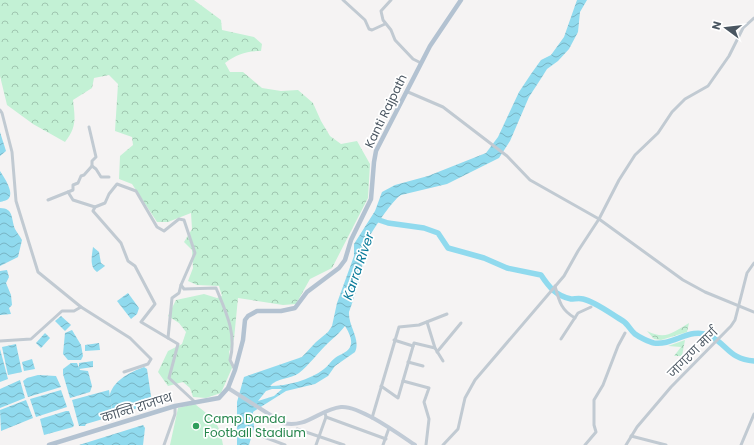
<svg xmlns="http://www.w3.org/2000/svg" width="754" height="445" font-family="Poppins,'Noto Sans Devanagari',sans-serif">
<defs>
<pattern id="forest-crowns" width="20" height="18" patternUnits="userSpaceOnUse"><rect width="20" height="18" fill="#c3f1d5"/><path d="M2 6a3 3 0 1 1 6 0M12 15a3 3 0 1 1 6 0" fill="none" stroke="#a0c6b0"/></pattern>
<pattern id="water-waves" width="16" height="10" patternUnits="userSpaceOnUse"><rect width="16" height="10" fill="#90daee"/><path d="M0 5q4-4 8 0t8 0" fill="none" stroke="#78b4c4"/></pattern>
</defs>
<rect width="100%" height="100%" fill="#f5f3f3"/>
<g fill="url(#forest-crowns)">
<path d="M0,0H194L221,20L222,30L254,37L262,44L261,51C246,51 237,54 225,63L230,72H243L262,88L281,91L298,90L313,103L321,121L330,136L341,144L357,141L370,164L368,198L332,268L310,279L296,304L283,305L238,298L234,339L229,352L232,368L221,393L206,398L193,397L190,388L183,382L168,386L158,372L168,351L182,344L186,332L179,323L168,316L176,300L204,294L217,298L222,296L219,286L197,285L188,281L193,268L192,250L184,242L192,229L191,213L168,222H157L132,184L119,179L120,156L133,145L132,137L115,131L118,84L109,75L94,78L92,88L73,100C75,118 77,127 65,142L33,124L7,105L0,76Z"/>
<path d="M689,323L687,332L661,340L654,339L647,331C666,340 672,333 689,323Z"/>
<path d="M685,340L682,356H674L681,347L668,346Z"/>
</g>
<path fill="#c3f1d5" d="M195,404C213,419 219,420 223,445H170L178,408Z"/>
<g fill="url(#water-waves)" fill-rule="evenodd">
<path d="M577,0H587L580,12L578,32L569,49L558,61L547,69L542,77L529,97L510,141L499,158L447,184L401,195C392,200 367,238 362,250C360,255 363,262 362,268C359,283 354,298 349,312C348,326 361,339 355,352L335,366L328,376L315,384L286,391L253,412L254,428L249,445H237V402L244,377L302,357L316,342L328,332L332,326L337,303L354,256V244L375,211L382,192L395,185L428,176L486,153L498,137L519,92L531,74L541,60L551,55L564,37ZM345,326C348,331 352,338 351,344C350,352 340,354 335,358C331,361 328,366 324,369C310,380 287,386 270,386C276,378 291,379 299,373C309,365 316,355 325,346C333,338 338,335 345,326ZM272,389H282L274,396L258,401L266,391Z"/>
<path d="M0,132L6,151L0,156Z"/>
<path d="M0,171C4,177 14,192 9,198C7,201 3,201 0,202Z"/>
<path d="M0,208C14,208 11,219 15,229C17,233 20,236 22,240L18,257L0,266Z"/>
<path d="M93,247L99,252L101,263L105,266L97,272C89,267 92,255 93,247Z"/>
<path d="M7,270L9,277L6,283L11,295L12,305L9,308L11,314L0,315V271Z"/>
<path d="M128,293L139,308L137,314L131,319L117,301Z"/>
<path d="M61,316L71,325L65,331L55,321Z"/>
<path d="M72,330L81,345L83,356L81,360H68L63,354L65,333Z"/>
<path d="M45,333L50,338L41,348L36,343Z"/>
<path d="M99,343L100,350L85,351V345Z"/>
<path d="M16,344L22,372L8,375L2,347Z"/>
<path d="M0,349L8,379L0,382Z"/>
<path d="M32,359L35,369L24,371L22,362Z"/>
<path d="M93,361V367L79,369V363Z"/>
<path d="M71,363H77L80,370L88,371L92,386L90,392L70,398L63,374V369Z"/>
<path d="M144,367L147,369L152,403L114,416C113,410 109,399 110,394C115,379 131,372 144,367Z"/>
<path d="M38,375L56,376L61,387L28,397L23,381L27,378Z"/>
<path d="M20,380L25,398L0,408V389Z"/>
<path d="M61,390L67,407L36,417L30,399Z"/>
<path d="M109,390L113,416L86,424L85,426H79L72,400Z"/>
<path d="M26,400L33,418L1,431L0,410Z"/>
<path d="M66,411H69L74,425L73,427L44,435L40,419Z"/>
<path d="M143,425L145,428L143,445H79Z"/>
</g>
<g fill="none" stroke-linecap="round" stroke-linejoin="round">
<path stroke="#90daee" stroke-width="5.5" d="M376,219L388,223L424,228L438,233L448,248L484,258L507,268L541,275C549,287 556,296 571,299C575,299 579,298 583,299C596,302 611,314 623,321C628,324 630,330 635,334C639,337 649,342 654,343C673,346 691,326 710,336C728,345 729,359 754,361"/>
<g stroke="#c1cad2" stroke-width="3">
<path d="M343,0L365,20L369,29L372,30L385,24"/>
<path d="M391,0L381,11L383,20L391,30L395,40L413,59L421,63"/>
<path d="M408,92L443,107L507,156L530,180L599,219L683,280L705,292L754,312"/>
<path d="M0,110L2,113L12,152L16,201L38,272L81,307L130,338L151,359L148,364L124,372"/>
<path d="M92,166L96,169L101,177H109"/>
<path d="M68,192L73,190V185L78,183L81,176L84,175L92,166V161L96,157L89,127"/>
<path d="M48,200L68,192L73,200L95,207L93,211L121,243L128,261L135,266L155,304L141,322L178,344L169,378L195,402"/>
<path d="M95,207L105,203L109,194L117,184L136,191L157,227L164,231L179,219L184,220L195,253L181,285L184,289L216,288C226,312 237,334 230,360L235,370"/>
<path d="M555,286C559,301 561,310 575,318"/>
<path d="M427,322L435,348L443,361"/>
<path d="M168,338L172,298L179,293L181,285"/>
<path d="M561,339L578,313L591,307"/>
<path d="M394,340L413,346"/>
<path d="M0,341L31,339L62,311H74L81,307"/>
<path d="M437,352L461,323"/>
<path d="M408,362L423,366"/>
<path d="M403,381L429,388L424,402L429,419L426,445"/>
<path d="M381,386L398,398L414,343L435,348"/>
<path d="M326,417L386,439"/>
<path d="M372,418L399,327L419,325L447,314"/>
<path d="M297,429L344,445"/>
<path d="M631,436L666,445"/>
<path d="M264,437L285,445"/>
<path d="M164,445L175,414V406"/>
<path d="M316,445L326,417L325,413"/>
<path d="M383,445L389,428"/>
<path d="M443,445L458,429L465,398L475,380L564,276L578,251L599,219L619,180L635,155L658,133L672,112L685,99L708,86L729,56L743,28L754,18"/>
<path d="M585,445L596,432L594,425V400L603,385L618,346L625,333"/>
<path d="M626,445L637,427L671,387L731,326L735,320L747,273L754,263"/>
<path d="M741,445L754,414"/>
</g>
<path stroke="#c1cbd6" stroke-width="4" d="M228,388L283,423C306,429 320,409 341,407C359,405 400,435 415,445"/>
<path stroke="#b3c2d1" stroke-width="4.5" d="M49,445L175,406L219,398L228,388L235,370L243,340L245,320L248,316L257,311H281L295,308L307,292L339,268L345,260L351,240L371,199L374,162L376,151L430,46L461,0"/>
</g>
<circle fill="#2e9e5b" stroke="#fff" stroke-width="1.5" cx="196" cy="426" r="4"/>
<g text-anchor="middle" stroke-width="3.5" stroke-linejoin="round" paint-order="stroke">
<g font-size="12" fill="#4a5661" stroke="#fff">
<text transform="translate(386 111) rotate(-64)" y="4">Kanti Rajpath</text>
<text transform="translate(693 353) rotate(-45)" y="4">जागरण मार्ग</text>
<text transform="translate(137 408) rotate(-17)" y="4">कान्ति राजपथ</text>
</g>
<g font-size="12" fill="#27864d" stroke="#fff" text-anchor="start">
<text x="204" y="423">Camp Danda<tspan x="204" dy="14">Football Stadium</tspan></text>
</g>
<g font-size="13" font-style="italic" fill="#0c7c9b" stroke="#fff">
<text transform="translate(358 266) rotate(-71)" y="5">Karra River</text>
</g>
</g>
<g transform="translate(726 28) rotate(285)" stroke="#ffffff" stroke-width="3" paint-order="stroke">
<path d="M0-3L7 15L0 10L-7 15Z" fill="#4a5661"/>
<text y="-6" font-size="11" font-weight="bold" text-anchor="middle" fill="#4a5661">N</text>
</g>
</svg>
